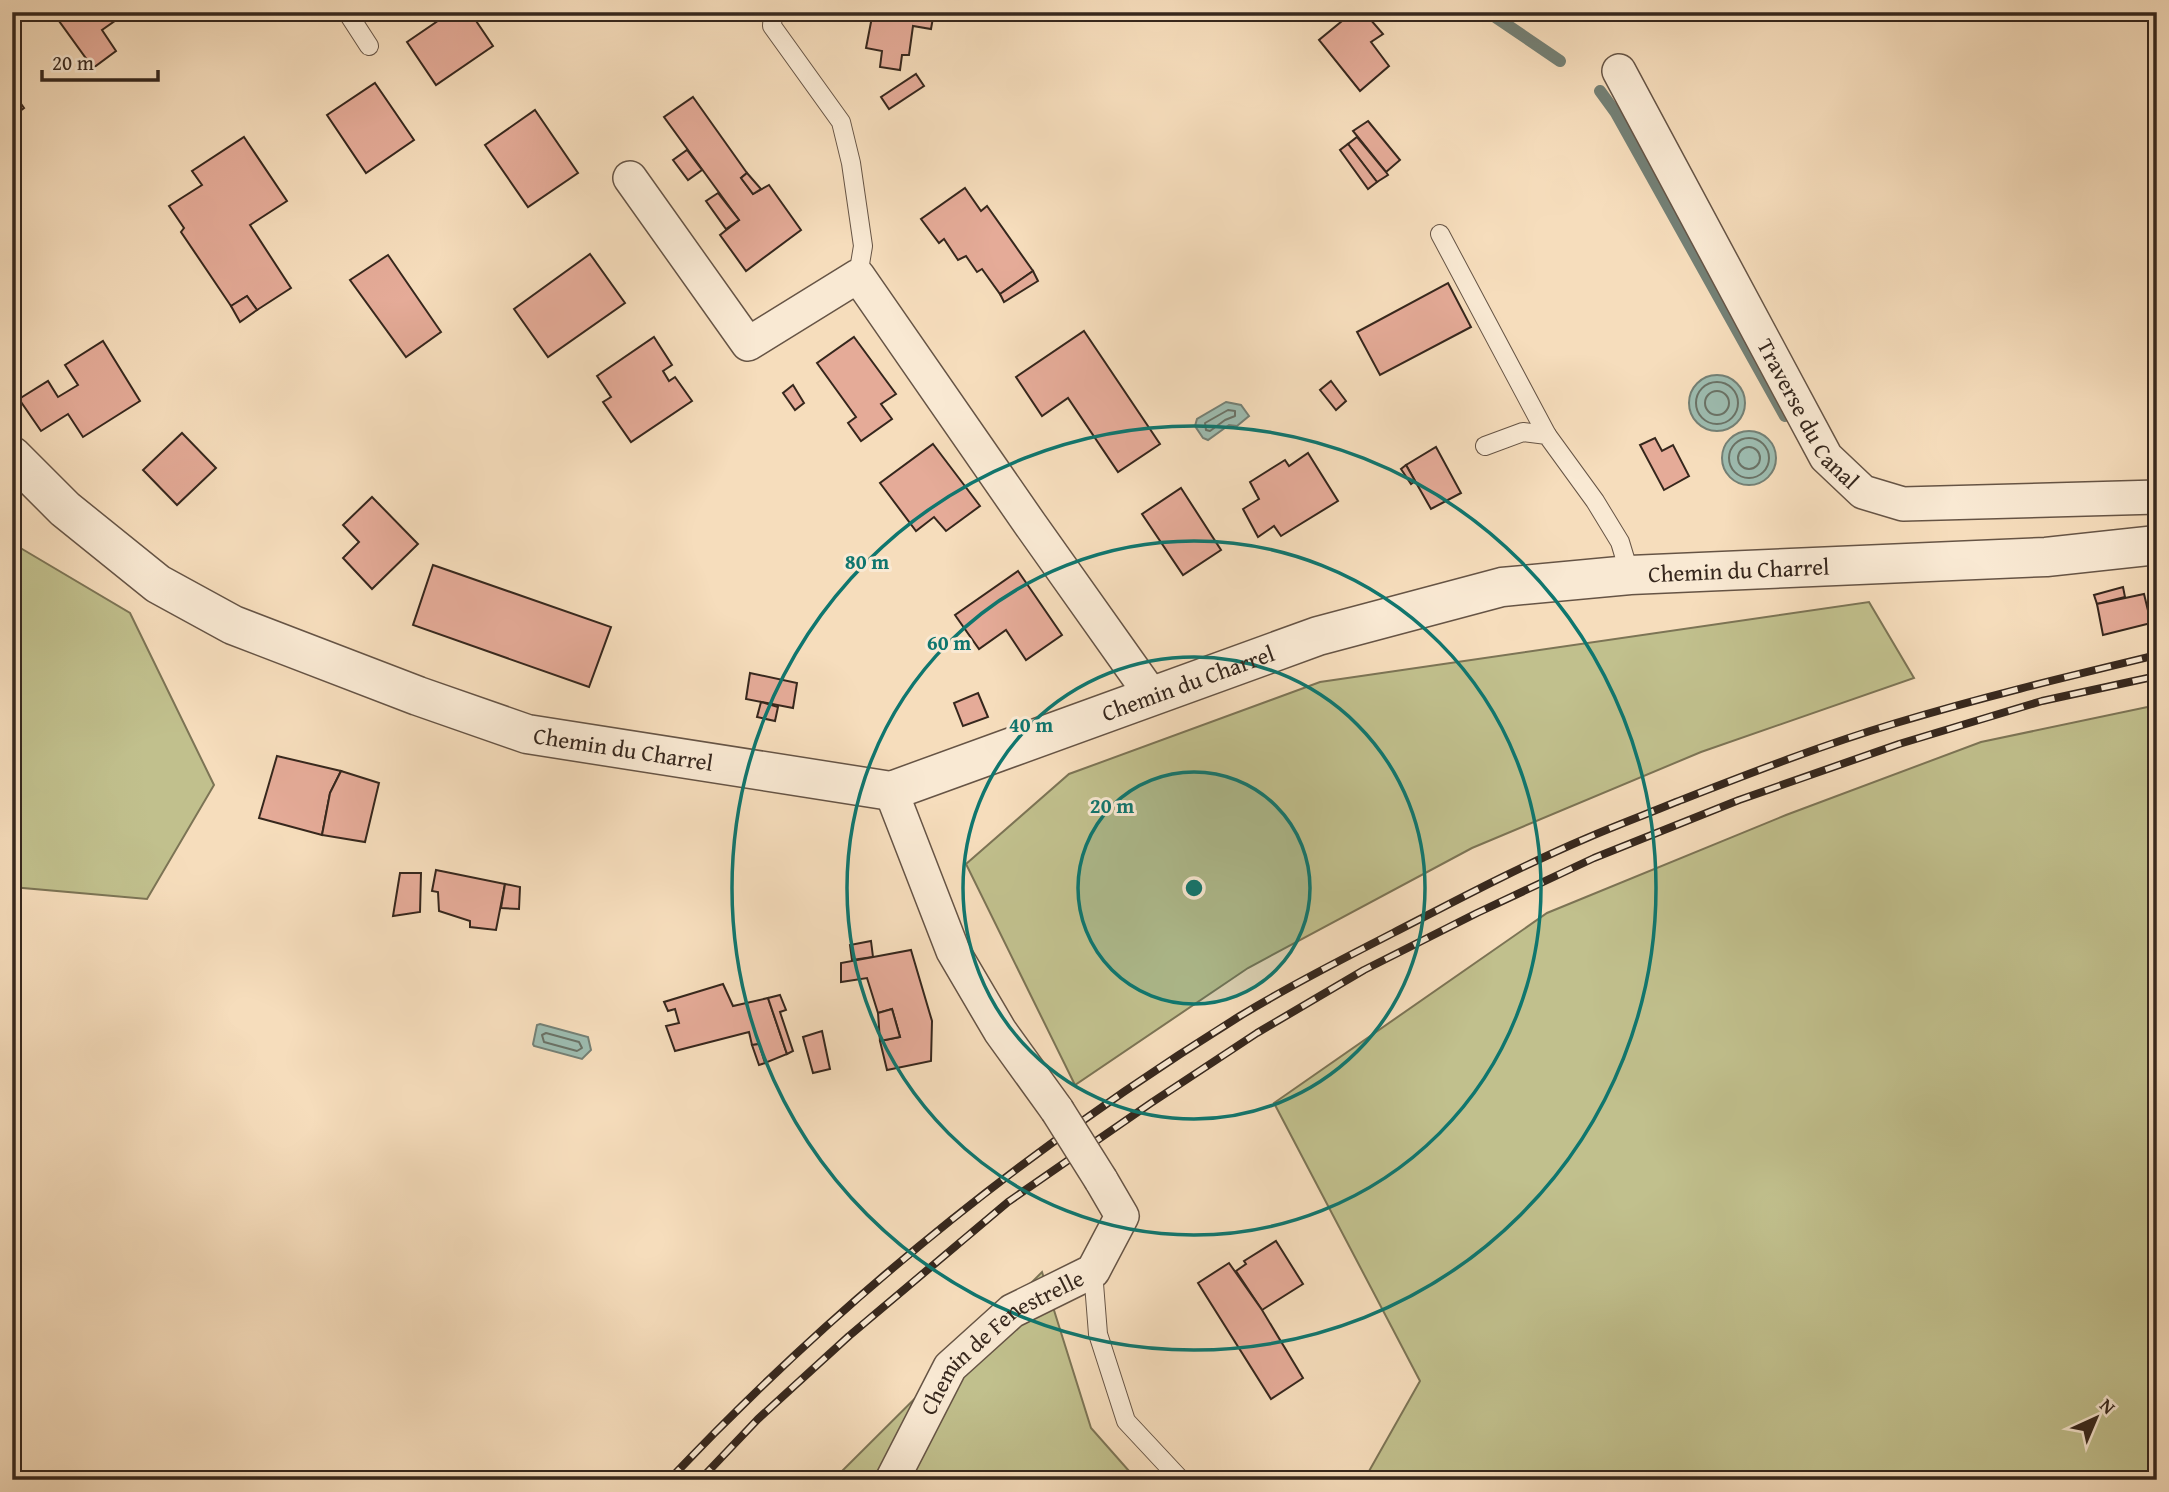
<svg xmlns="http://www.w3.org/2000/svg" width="2169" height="1492" font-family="'Gentium Book Plus',serif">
<rect width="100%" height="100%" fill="#f6ddbc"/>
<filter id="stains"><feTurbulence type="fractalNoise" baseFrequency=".00286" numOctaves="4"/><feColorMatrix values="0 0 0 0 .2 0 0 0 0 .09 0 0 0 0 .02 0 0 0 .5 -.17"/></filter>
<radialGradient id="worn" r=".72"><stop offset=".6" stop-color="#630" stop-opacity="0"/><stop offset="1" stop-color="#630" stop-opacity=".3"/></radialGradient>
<g fill="#c1c08d" stroke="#7c7455" stroke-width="2">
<path d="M12,543L130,613L214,785L147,899L12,887Z"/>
<path d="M1869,602L1914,678L1701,752L1472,848L1248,968L1075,1085L966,864L1069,774L1320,682Z"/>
<path d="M2157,705V1480H1364L1420,1381L1274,1103L1547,913L1786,815L1981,742Z"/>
<path d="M1042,1272L1091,1428L1137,1480H833Z"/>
</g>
<g fill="#9dbcb0" stroke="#748075" stroke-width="2">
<circle cx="1717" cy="403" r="28"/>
<path d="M1226,402L1241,405L1249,416L1237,426L1229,425L1208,440L1203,438L1195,426L1197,419Z"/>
<circle cx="1749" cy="458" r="27"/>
<path d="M540,1024L588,1037L591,1050L582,1059L534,1046L533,1044L537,1025Z"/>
</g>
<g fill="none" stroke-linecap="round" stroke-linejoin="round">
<g stroke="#6a7266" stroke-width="2">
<circle cx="1717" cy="403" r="21"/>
<circle cx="1717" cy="403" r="12"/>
<path d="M1228,410L1235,411V416L1225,420L1210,431L1206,430L1205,423Z"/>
<circle cx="1749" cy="458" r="20"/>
<circle cx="1749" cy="458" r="11"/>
<path d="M546,1033L579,1042L582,1048L577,1051L544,1042L542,1035Z"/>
</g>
<g stroke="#748075" stroke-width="12">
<path d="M1488,12L1560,61"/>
<path d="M1600,91L1616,113L1785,416"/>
</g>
</g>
<g fill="#e5ab98" stroke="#36271d" stroke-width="2">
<path d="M56,12H114L119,18L102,30L116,51L93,68L54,14Z"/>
<path d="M451,12H470L493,46L436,85L407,42Z"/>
<path d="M889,12H934L931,29L913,26L909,55H902L900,70L880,67L882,51L866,48L872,17L888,20Z"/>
<path d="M1353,12H1364L1383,34L1371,42L1389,66L1360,91L1319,40Z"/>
<path d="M916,74L924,86L889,109L881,97Z"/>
<path d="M375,83L414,140L366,173L327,115Z"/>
<path d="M12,91L24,108L12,117Z"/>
<path d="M693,97L747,173L741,178L753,194L769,185L801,230L746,271L720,235L739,220L664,117Z"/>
<path d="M535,110L578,173L528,207L485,145Z"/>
<path d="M1368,121L1400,160L1386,172L1353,131Z"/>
<path d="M244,137L287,201L250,225L291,288L257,310L247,296L231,306L181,232L184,228L169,206L202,185L192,171Z"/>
<path d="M1357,137L1386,172L1388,175L1377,182L1348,144Z"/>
<path d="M1348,144L1377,182L1368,189L1340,150Z"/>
<path d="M687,150L702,170L688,180L673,160Z"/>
<path d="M747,173L761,189L753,194L741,178Z"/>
<path d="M965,188L981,211L987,206L1033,271L1000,294L982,269L977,272L966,256L958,260L944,239L939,243L921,219Z"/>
<path d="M718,193L739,220L726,229L706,201Z"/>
<path d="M590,254L625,303L548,357L514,309Z"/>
<path d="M388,255L441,332L406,357L350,280Z"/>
<path d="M1033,271L1038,281L1004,302L1000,294Z"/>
<path d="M1448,283L1471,327L1380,375L1357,332Z"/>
<path d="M247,296L257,310L240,322L231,306Z"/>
<path d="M1084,331L1160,444L1118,472L1068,398L1042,416L1016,377Z"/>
<path d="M654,337L672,365L663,371L669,381L675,377L692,401L631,442L603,402L611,397L597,376Z"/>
<path d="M854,337L896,394L881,404L892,419L861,441L848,423L856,417L817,363Z"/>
<path d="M103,341L140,401L83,437L68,414L41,431L19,399L48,381L58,397L78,385L65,365Z"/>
<path d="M1331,381L1346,401L1336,410L1320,390Z"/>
<path d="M793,385L804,403L795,410L783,393Z"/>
<path d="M182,433L216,468L177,505L143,470Z"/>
<path d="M1655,438L1662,451L1673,445L1689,476L1664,490L1640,445Z"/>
<path d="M933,444L980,506L946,531L934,517L916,531L880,483Z"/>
<path d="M1436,447L1461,493L1431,509L1406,465Z"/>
<path d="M1308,453L1338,501L1281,536L1274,526L1258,537L1243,509L1259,499L1250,482L1285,460L1289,466Z"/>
<path d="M1406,465L1415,481L1411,484L1401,469Z"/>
<path d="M1181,488L1221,550L1183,575L1142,514Z"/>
<path d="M372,497L418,544L372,589L343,558L359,542L343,525Z"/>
<path d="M433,565L611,627L589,687L413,625Z"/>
<path d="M1018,571L1062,635L1026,660L1006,630L979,649L955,615Z"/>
<path d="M2123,587L2125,597L2097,604L2094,595Z"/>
<path d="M2144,594L2151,623L2103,635L2097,604Z"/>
<path d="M750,673L797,683L793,708L746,699Z"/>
<path d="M978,693L988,717L963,726L954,703Z"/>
<path d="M761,702L778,707L775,721L757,717Z"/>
<path d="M277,756L341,771L330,793L322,835L259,818Z"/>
<path d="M341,771L379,783L365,842L322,835L330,793Z"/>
<path d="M436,870L505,884L496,930L470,927V921L439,911L438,892L432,891Z"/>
<path d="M400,873H421L420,912L393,916Z"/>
<path d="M505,884L520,887L519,909L501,908Z"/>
<path d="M871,941L873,957L852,960L850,945Z"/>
<path d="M911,950L932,1021L931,1061L887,1070L880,1041L900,1037L892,1009L878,1013L867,978L841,982V963Z"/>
<path d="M723,984L733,1006L768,998L787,1054L765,1063L759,1044L752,1045L749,1032L675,1051L666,1026L679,1023L675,1009L668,1011L664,1002Z"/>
<path d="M780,995L786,1010L780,1012L793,1051L787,1054L768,998Z"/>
<path d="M892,1009L900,1037L880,1041L878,1013Z"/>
<path d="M822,1031L830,1069L813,1073L803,1037Z"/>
<path d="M759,1044L765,1063L759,1065L752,1045Z"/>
<path d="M1276,1241L1303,1284L1262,1310L1236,1271L1246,1264L1244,1261Z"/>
<path d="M1229,1263L1262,1310L1303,1378L1271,1399L1198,1283Z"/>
</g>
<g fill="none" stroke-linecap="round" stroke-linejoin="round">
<defs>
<g id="service">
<path d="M347,12L369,46"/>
<path d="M773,12L772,26L841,122L851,163L863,246L858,276"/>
<path d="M1440,234L1547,435"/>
<path d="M1485,446L1523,432L1547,435L1595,501L1620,542L1630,575"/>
<path d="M1093,1271L1098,1334L1126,1421L1181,1480"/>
</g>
<g id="minor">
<path id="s1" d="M1619,71L1826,457L1863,492L1903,504L2157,497"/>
<path d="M630,178L748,344L858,276L1030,524L1152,696"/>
<path d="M891,791L953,951L1000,1031L1057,1110"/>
<path id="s2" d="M892,1480L950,1367L1012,1311L1093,1271L1122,1216L1101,1180"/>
</g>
<g id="tertiary">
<path id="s3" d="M12,456L65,509L158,584L233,625L418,696L527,734L891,791L1318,636L1502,587L1630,575L2046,557L2157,545"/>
</g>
</defs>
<use href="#service" stroke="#665445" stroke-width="20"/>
<use href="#minor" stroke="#665445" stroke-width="36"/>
<use href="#tertiary" stroke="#665445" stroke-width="41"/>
<use href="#service" stroke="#f9e9d3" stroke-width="18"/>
<use href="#minor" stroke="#f9e9d3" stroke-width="33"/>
<use href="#tertiary" stroke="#f9e9d3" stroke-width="38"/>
<defs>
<g id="rail">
<path d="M669,1480C837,1302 1032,1145 1240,1016C1289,986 1341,960 1393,933C1457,900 1521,866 1587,838C1617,825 1647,814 1676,802C1748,774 1822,745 1896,723C1982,697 2070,676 2157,655"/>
<path d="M700,1480L758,1419L849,1336L1008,1202L1151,1103L1257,1033L1364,970L1477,913L1594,858L1739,800L1899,744L2042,701L2157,676"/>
</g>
</defs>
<use href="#rail" stroke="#36271d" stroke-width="8"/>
<use href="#rail" stroke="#f9e9d3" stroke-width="5" stroke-dasharray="16" stroke-linecap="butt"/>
<defs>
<path id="minor-bridge" d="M1057,1110L1101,1180"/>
</defs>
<use href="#minor-bridge" stroke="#665445" stroke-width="36" stroke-linecap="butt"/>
<use href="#minor-bridge" stroke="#f9e9d3" stroke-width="33"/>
</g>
<circle cx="1194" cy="888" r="116" fill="#0f766e" fill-opacity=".12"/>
<g fill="none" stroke="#0f766e" stroke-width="3.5">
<circle cx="1194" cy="888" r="116"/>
<circle cx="1194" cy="888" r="231"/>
<circle cx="1194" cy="888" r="347"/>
<circle cx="1194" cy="888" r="462"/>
</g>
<g text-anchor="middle" stroke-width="6" stroke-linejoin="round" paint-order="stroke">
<g font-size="23" fill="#36271d" stroke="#f9e9d3">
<text dy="8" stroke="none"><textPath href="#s1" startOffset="392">Traverse du Canal</textPath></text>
<text dy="8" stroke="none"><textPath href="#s3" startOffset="1844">Chemin du Charrel</textPath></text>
<text dy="8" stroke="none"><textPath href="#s3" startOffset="1278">Chemin du Charrel</textPath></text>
<text dy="8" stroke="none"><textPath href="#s3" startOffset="691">Chemin du Charrel</textPath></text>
<text dy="8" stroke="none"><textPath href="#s2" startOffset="182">Chemin de Fenestrelle</textPath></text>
</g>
</g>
<circle cx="1194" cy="888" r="10" fill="#0f766e" stroke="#f9e9d3" stroke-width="3.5"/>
<g font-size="21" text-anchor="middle" font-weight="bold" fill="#0f766e" stroke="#f9e9d3" stroke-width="6" stroke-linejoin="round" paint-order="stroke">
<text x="867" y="569">80 m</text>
<text x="949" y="650">60 m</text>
<text x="1031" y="732">40 m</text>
<text x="1112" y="813">20 m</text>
</g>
<rect width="2169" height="1492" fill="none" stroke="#f6ddbc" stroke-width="42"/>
<rect x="14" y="14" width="2141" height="1464" fill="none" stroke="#36271d" stroke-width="3.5"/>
<rect x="21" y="21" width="2127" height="1450" fill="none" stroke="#36271d" stroke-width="2"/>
<g transform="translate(2096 1418) rotate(44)" stroke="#f9e9d3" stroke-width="5" paint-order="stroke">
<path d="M0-5L12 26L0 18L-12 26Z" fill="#36271d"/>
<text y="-10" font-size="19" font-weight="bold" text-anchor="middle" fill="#36271d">N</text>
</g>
<path d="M42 70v10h116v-10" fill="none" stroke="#36271d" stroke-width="3.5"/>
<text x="52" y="70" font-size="21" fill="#36271d" stroke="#f9e9d3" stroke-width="5" paint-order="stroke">20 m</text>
<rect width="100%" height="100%" filter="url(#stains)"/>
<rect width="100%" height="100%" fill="url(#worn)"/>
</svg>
